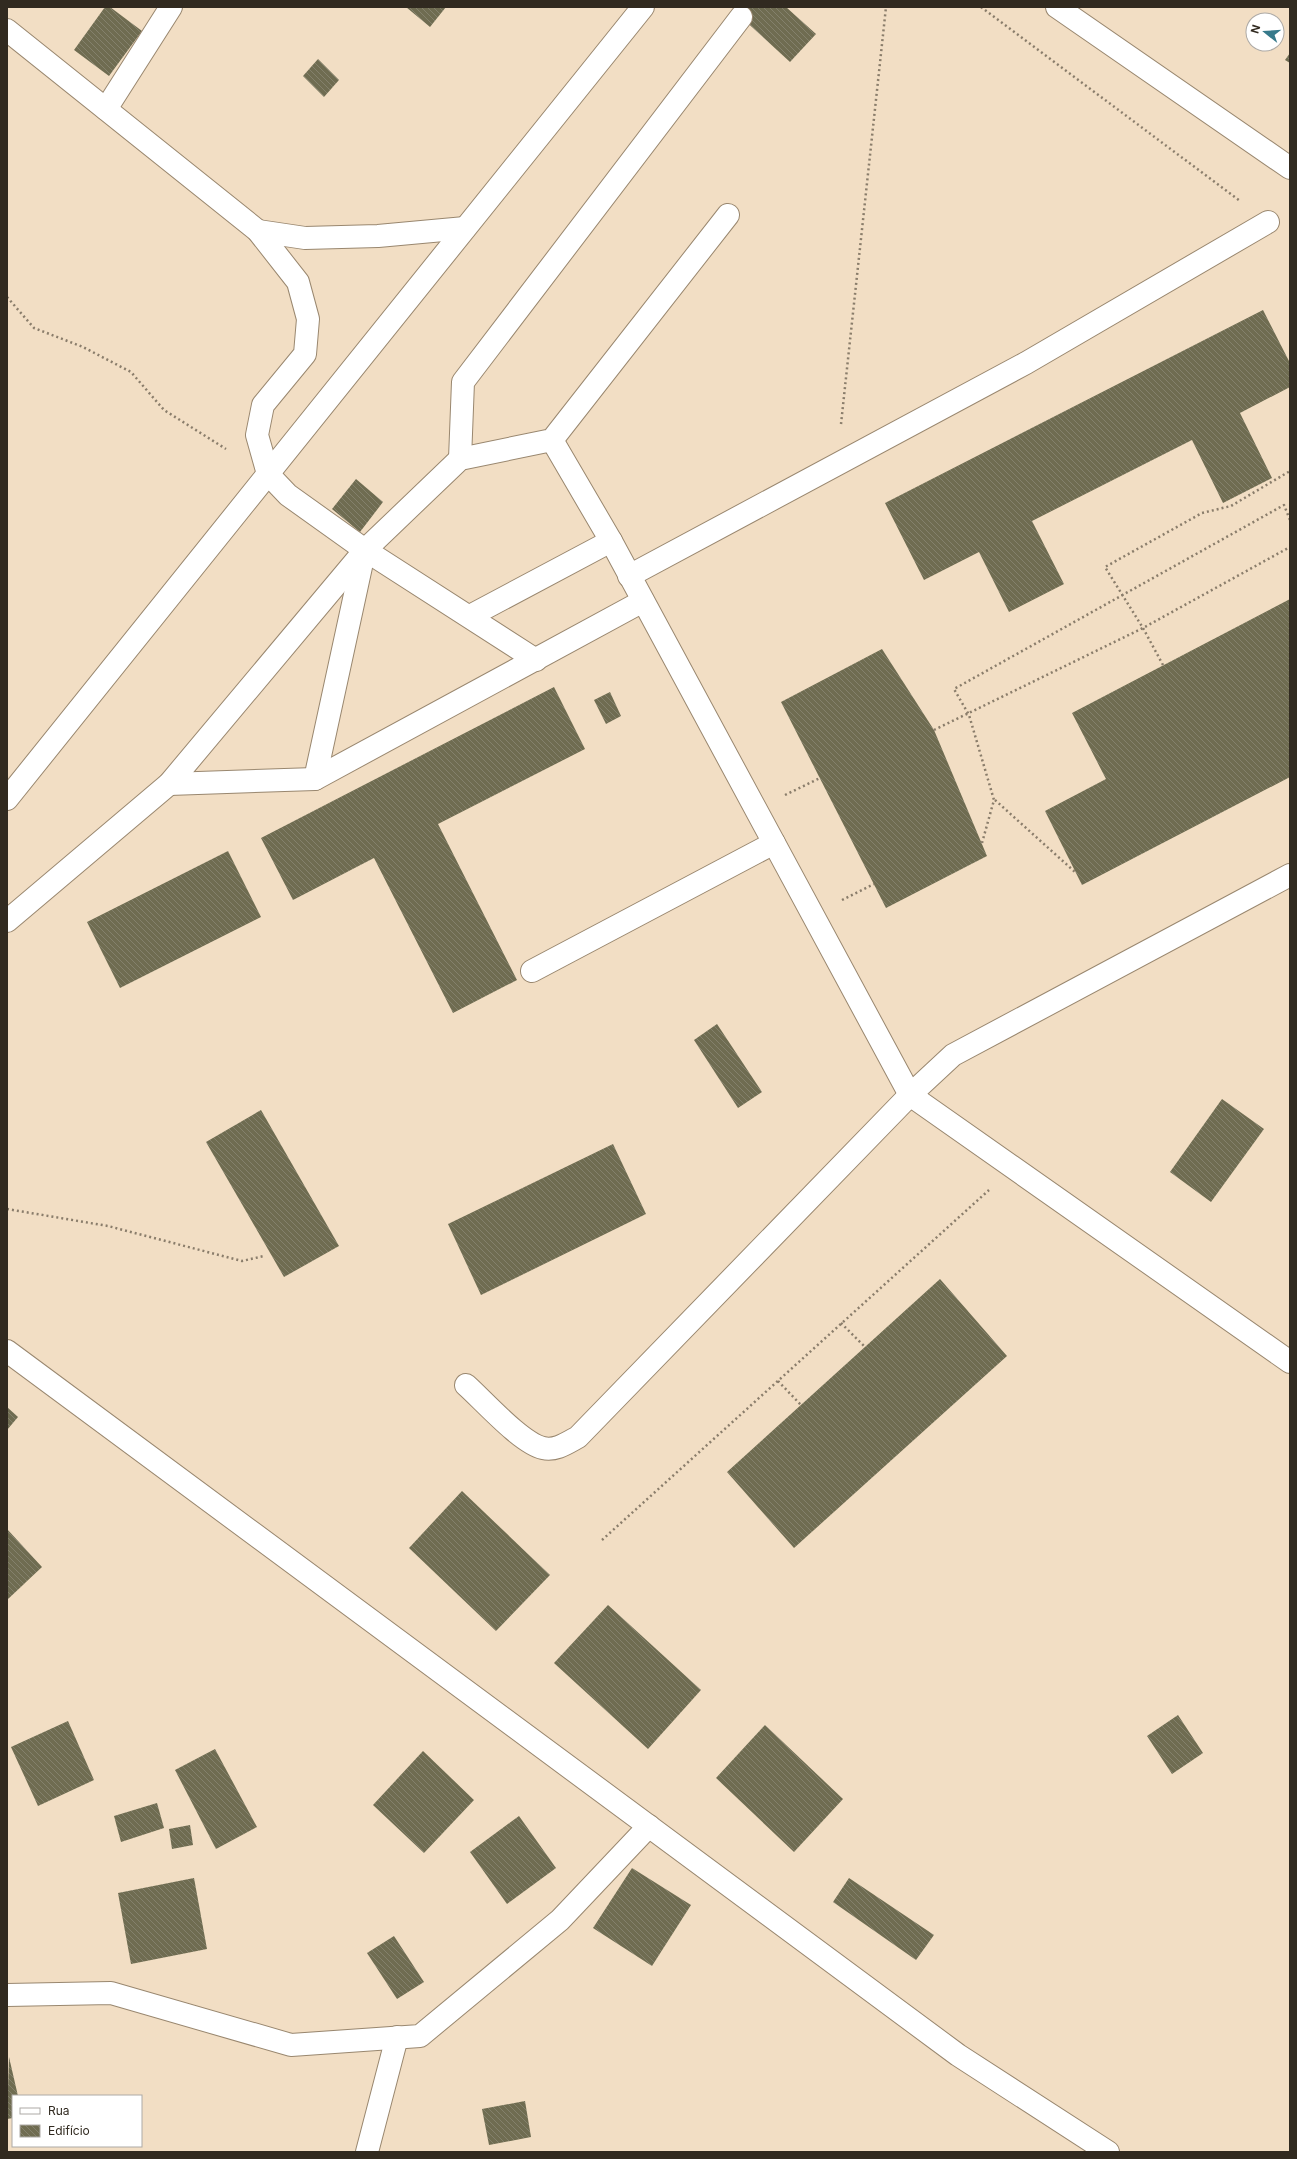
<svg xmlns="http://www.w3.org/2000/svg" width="1297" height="2159" font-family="Inter,sans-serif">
<defs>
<pattern id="building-back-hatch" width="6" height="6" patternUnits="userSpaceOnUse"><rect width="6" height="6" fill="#6f6c51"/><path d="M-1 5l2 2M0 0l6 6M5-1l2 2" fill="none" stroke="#84816c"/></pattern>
</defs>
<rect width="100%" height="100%" fill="#f2dec4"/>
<g fill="url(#building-back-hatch)">
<path d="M105,7H110L142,31L109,76L74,50Z"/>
<path d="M406,7H446L430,27Z"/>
<path d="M750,7H786L816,34L790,62L741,17Z"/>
<path d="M1290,53V63L1285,60Z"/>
<path d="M318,59L339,80L324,97L303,76Z"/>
<path d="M1263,310L1290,363V387L1240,413L1272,478L1223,503L1192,440L1032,521L1064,584L1009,612L979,552L924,580L885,503Z"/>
<path d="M356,479L383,502L360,532L332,509Z"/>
<path d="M1290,599V777L1082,885L1045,811L1106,779L1072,713Z"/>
<path d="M882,649L934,730L987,856L886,908L781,702Z"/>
<path d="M554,687L585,749L438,824L517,980L453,1013L374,858L293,900L261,838Z"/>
<path d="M610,692L621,716L606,724L594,700Z"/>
<path d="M228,851L261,917L120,988L87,922Z"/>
<path d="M717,1024L762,1092L738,1108L694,1040Z"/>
<path d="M1222,1099L1264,1129L1211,1202L1170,1172Z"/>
<path d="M261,1110L339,1246L284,1277L206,1142Z"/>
<path d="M613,1144L646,1214L481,1295L448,1224Z"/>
<path d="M940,1279L1007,1356L794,1548L727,1472Z"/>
<path d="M7,1407L18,1417L7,1430Z"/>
<path d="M462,1491L550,1575L496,1631L409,1548Z"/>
<path d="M7,1529L42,1567L7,1600Z"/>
<path d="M608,1605L701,1690L648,1749L554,1663Z"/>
<path d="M1178,1715L1203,1753L1172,1774L1147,1736Z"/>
<path d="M68,1721L94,1780L38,1806L11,1747Z"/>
<path d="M765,1725L843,1799L794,1852L716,1778Z"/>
<path d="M215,1749L257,1827L216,1849L175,1770Z"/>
<path d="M423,1751L474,1800L424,1853L373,1805Z"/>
<path d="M157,1803L164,1828L121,1842L114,1816Z"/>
<path d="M519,1816L556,1868L507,1904L470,1852Z"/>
<path d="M190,1825L193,1845L172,1849L169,1829Z"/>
<path d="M632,1868L691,1905L652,1966L593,1928Z"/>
<path d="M194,1878L207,1949L131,1964L118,1893Z"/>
<path d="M849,1878L934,1935L916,1960L833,1902Z"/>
<path d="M394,1936L424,1982L397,1999L367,1953Z"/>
<path d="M9,2057L18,2096H13V2118L7,2119Z"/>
<path d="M525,2101L531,2137L489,2145L482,2109Z"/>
</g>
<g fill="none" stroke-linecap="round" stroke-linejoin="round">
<defs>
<g id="minor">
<path d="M1057,7L1290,168"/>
<path d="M7,30L258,231L298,282L308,319L305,354L263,405L257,435L268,474L288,495L365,550L536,660"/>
<path d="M106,109L171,7"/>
<path d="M258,231L305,238L378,236L465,228"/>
<path d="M552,440L611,541L910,1095L1290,1362"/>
<path d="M460,459L463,382L741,17"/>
<path d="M629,576L1026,363L1268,222"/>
<path d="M470,616L611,541"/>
<path d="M315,779L364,553"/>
<path d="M169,784L315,779L643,601"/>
<path d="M7,799L643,7"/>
<path d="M7,921L169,784L365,550L460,459L552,440L728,215"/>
<path d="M532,971L774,843"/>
<path d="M7,1351L958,2055L1108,2152"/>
<path d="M466,1385C484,1401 521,1443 543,1448C556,1451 567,1443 578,1437L910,1095L953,1055L1290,875"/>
<path d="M7,1995L111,1993L291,2045L420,2036L560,1920L649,1826"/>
<path d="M367,2152L397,2037"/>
</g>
</defs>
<use href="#minor" stroke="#99876f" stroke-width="24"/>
<g stroke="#8a7d6b" stroke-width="2.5" stroke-dasharray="2 3" stroke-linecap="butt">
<path d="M981,7L1240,201"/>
<path d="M7,297L34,328L83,347L131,372L164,410L226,449"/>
<path d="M841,424L886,7"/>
<path d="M1163,665L1143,628L1105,567L1202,513L1231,506L1290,471"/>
<path d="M934,730L1143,628L1290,547"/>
<path d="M785,795L820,778"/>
<path d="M995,800L1075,872"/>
<path d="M982,843L994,800L969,715L954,689L1284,505L1290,520"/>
<path d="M842,900L874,884"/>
<path d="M7,1209L108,1226L242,1261L264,1256"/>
<path d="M841,1323L865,1347"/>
<path d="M778,1381L801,1405"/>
<path d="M602,1540L989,1190"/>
</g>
<use href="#minor" stroke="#fff" stroke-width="22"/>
</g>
<rect width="1297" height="2159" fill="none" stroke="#312a20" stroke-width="16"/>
<rect x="12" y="2095" width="130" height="52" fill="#ffffff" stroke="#adaaa6"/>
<rect x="20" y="2108" width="20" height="6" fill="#ffffff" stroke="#adaaa6"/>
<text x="48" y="2115" font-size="12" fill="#312a20">Rua</text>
<rect x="20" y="2125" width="20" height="12" fill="url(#building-back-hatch)" stroke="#adaaa6"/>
<text x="48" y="2135" font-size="12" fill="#312a20">Edifício</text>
<g transform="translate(1265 32) rotate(287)"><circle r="19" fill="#ffffff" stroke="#adaaa6"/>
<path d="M0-3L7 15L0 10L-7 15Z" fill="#377a8b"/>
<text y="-6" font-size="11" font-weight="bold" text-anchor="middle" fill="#312a20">N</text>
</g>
</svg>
